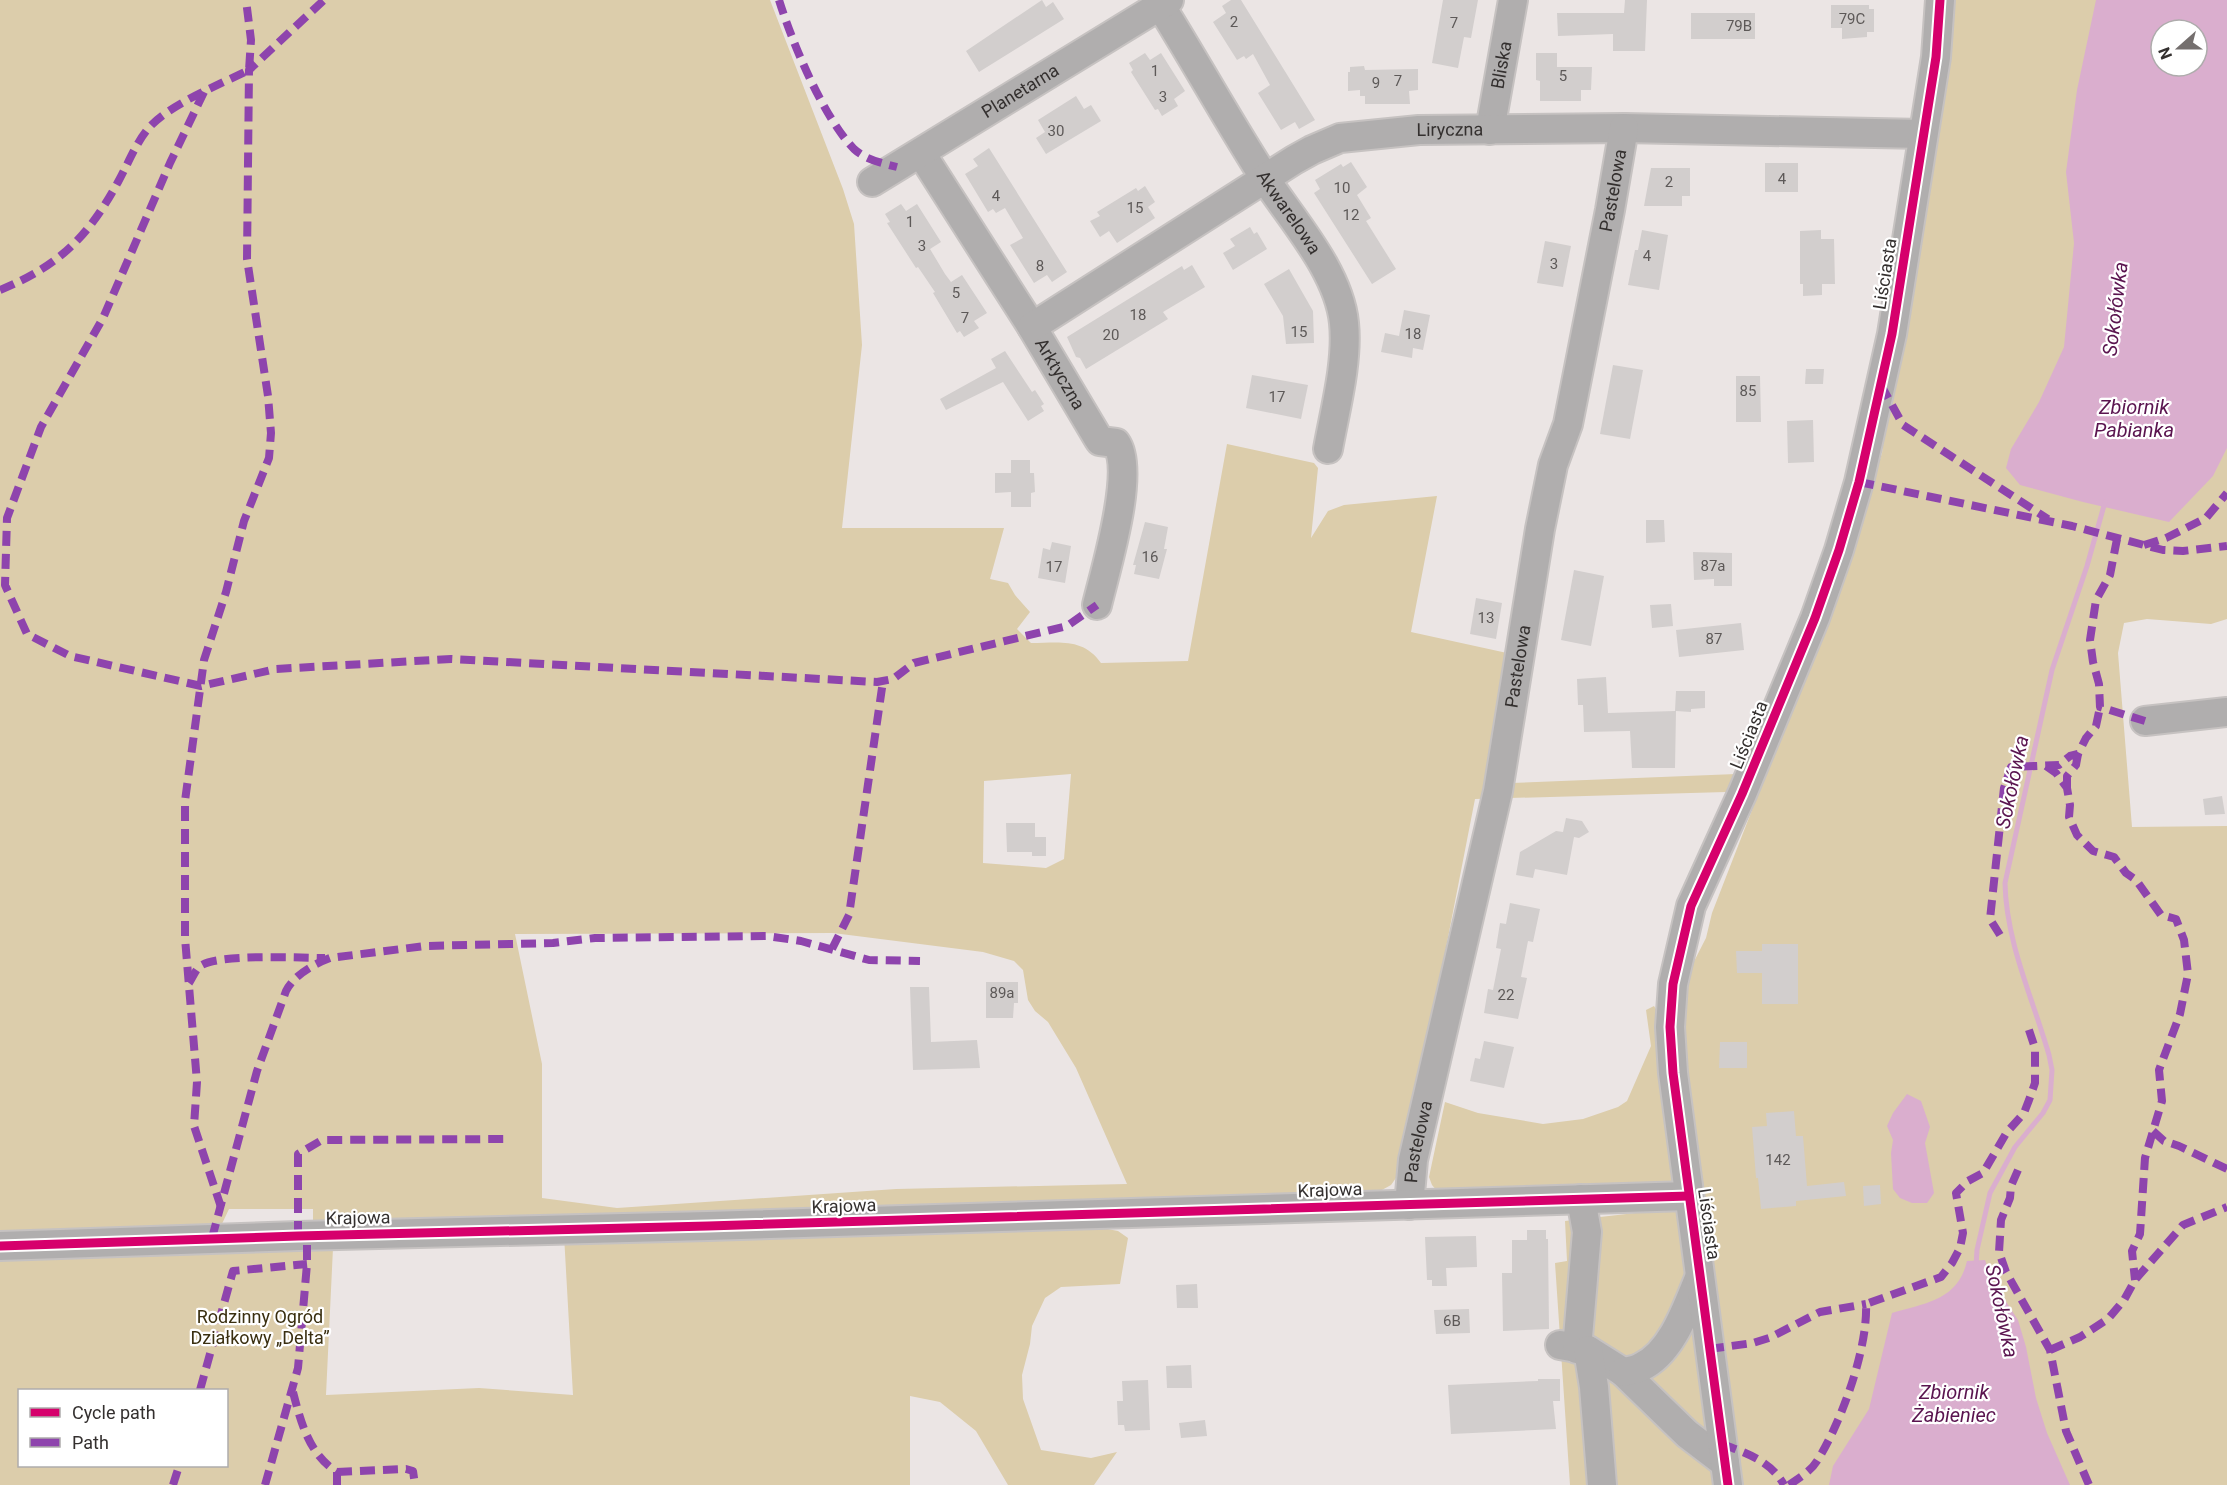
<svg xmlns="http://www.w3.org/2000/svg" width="2227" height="1485" font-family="Roboto,sans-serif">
<rect width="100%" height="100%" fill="#ebe5e4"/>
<g fill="#dccdab" fill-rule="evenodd">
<path d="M0,0H770L843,189L854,224L862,345L842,528H1004L990,579L1008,583L1015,595L1030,612L1017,629L1031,643C1058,643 1083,637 1101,663L1188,661L1227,444L1314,463L1318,468L1311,538L1328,511L1344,505L1437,496L1411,632L1507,653L1511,632L1538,640L1511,783L1736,774L1726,792L1475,799L1403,1168L1391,1185L1371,1196L313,1233V1209H229L220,1228L0,1232ZM1071,774L1064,859L1046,868L983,863L984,781ZM833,933L983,952L1014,961L1023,970L1028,1000L1035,1011L1048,1022L1076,1068L1127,1184L896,1189L617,1208L542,1198V1064L515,934Z"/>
<path d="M1950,0H2227V619L2211,624L2147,619L2124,623L2118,653L2132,827L2227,826V1485H1742L1695,1191L1682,1055L1686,977L1706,938L1712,913L1846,568L1882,453L1894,361ZM2161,30H2197V66H2161Z"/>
<path d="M1654,1006L1659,1014L1677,1187L1438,1192L1432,1185L1429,1177L1445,1102L1478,1113L1543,1124L1583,1119L1618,1107L1627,1101L1651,1046L1646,1010Z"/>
<path d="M1679,1208L1714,1485H1570L1555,1263L1567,1261L1565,1221Z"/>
<path d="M1061,1220L1118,1231L1128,1238L1120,1284L1061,1287L1045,1298L1032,1326L1030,1344L1022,1375L1023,1399L1041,1450L1091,1458L1117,1452L1094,1485H1008L976,1431L940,1402L910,1396V1485H0V1257L333,1248L326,1395L479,1388L573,1395L564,1235ZM20,1390H226V1466H20Z"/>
</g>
<g fill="#daaece" fill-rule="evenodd">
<path d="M2096,0H2227V448L2213,476L2169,522L2083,502L2020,485L2006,468L2011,449L2039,402L2064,347L2074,243L2066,172L2077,90ZM2161,30H2197V66H2161Z"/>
<path d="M1907,1094L1921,1101L1930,1127L1925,1143L1934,1193L1927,1203H1912L1900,1198L1893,1189L1891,1153L1893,1140L1887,1126L1893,1113Z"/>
<path d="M1985,1260L1992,1280L2018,1320L2026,1347L2036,1398L2047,1433L2070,1485H1829L1833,1466L1869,1409L1892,1313C1926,1303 1958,1300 1967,1261Z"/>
</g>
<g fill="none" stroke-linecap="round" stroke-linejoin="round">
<path stroke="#daaece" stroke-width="5" d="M1976,1266L1977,1250L1990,1193L2015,1147L2043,1113L2050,1100L2052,1070L2049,1055C2033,999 2006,942 2005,883L2052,670L2087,566L2105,502"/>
</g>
<g fill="#d2cecd">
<path d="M1042,0L1046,7L1053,2L1064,19L979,72L966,51Z"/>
<path d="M1231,0H1241L1315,120L1299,129L1295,122L1281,130L1258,93L1270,85L1253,54L1246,59L1244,56L1237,60L1213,22L1226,13L1222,6Z"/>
<path d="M1443,0H1478L1471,38L1464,37L1458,68L1432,63Z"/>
<path d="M1625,0H1647L1645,51H1613V34L1558,36L1557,13H1624Z"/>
<path d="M1831,5H1869V9H1874V32H1867V37L1842,39V28H1831Z"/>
<rect x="1691" y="13" width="64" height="26"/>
<path d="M1145,53L1150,60L1161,53L1185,91L1174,99L1178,106L1162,116L1158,109L1155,110L1131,72L1133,70L1129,63Z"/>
<path d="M1536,53H1557V67H1592L1591,90H1581V101H1540V81L1536,80Z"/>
<path d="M1364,66L1365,70L1418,69V90L1409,91L1410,104H1365V96H1360V90L1348,91V72H1350V67Z"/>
<path d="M1076,96L1084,109L1091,105L1101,121L1046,154L1036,138L1045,132L1038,120Z"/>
<path d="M989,148L1067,272L1052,282L1047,275L1034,283L1010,245L1023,238L1005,208L996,213L993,209L988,212L965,174L978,166L973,159Z"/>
<path d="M1351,162L1367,187L1357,195L1371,218L1366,221L1396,269L1372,284L1314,193L1320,189L1315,180L1341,164L1343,167Z"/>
<rect x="1765" y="163" width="33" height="29"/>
<path d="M1651,168H1690V196H1682V206H1644Z"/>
<path d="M1145,186L1155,202L1148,207L1155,218L1117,243L1109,231L1100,237L1090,221L1100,216L1097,212L1136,188L1138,191Z"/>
<path d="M901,204L906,211L917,204L941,242L930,249L945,274L951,282L962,275L987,313L974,321L979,328L964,337L960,331L957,333L933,293L935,292L918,267L916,268L887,223L890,222L885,214Z"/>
<path d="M1250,227L1254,234L1257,232L1267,249L1233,270L1223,253L1235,246L1230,239Z"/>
<path d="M1642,230L1668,235L1659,290L1628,285L1635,250H1638Z"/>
<path d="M1821,230V239H1834L1835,284H1822V295L1803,296V284H1800V231Z"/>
<path d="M1545,241L1571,246L1563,287L1537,283Z"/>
<path d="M1192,265L1205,287L1163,312L1168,319L1086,369L1080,358L1076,357L1067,337L1182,266L1184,270Z"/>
<path d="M1289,269L1313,311L1314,343L1286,344L1283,316L1264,284Z"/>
<path d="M1404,310L1430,315L1423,350L1413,348L1412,358L1381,352L1385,333L1399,336Z"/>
<path d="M1005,351L1032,392L1035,390L1044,404L1041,406L1044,411L1028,421L1003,382L946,410L940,399L996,368L991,359Z"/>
<path d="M1613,365L1643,370L1630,439L1600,434Z"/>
<path d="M1806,369H1824L1823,384H1805Z"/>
<path d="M1252,375L1308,385L1301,419L1246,408Z"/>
<path d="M1736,376H1760L1761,422H1736Z"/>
<path d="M1813,420L1814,462L1788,463L1787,421Z"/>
<path d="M1011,460H1030V473H1034L1035,492L1031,493V507H1011V492L995,493V473H1011Z"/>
<path d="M1646,520H1664L1665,542L1646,543Z"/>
<path d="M1145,522L1168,527L1164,549H1167L1159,579L1134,574L1136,565H1133Z"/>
<path d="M1052,542L1071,546L1065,583L1038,578L1043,548L1050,550Z"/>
<path d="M1693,552L1732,553V586H1714V579L1694,580Z"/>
<path d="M1574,570L1604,576L1591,646L1561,640Z"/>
<path d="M1476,598L1502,603L1496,639L1470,634Z"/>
<path d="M1671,604L1673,626L1652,628L1650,605Z"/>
<path d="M1741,623L1744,650L1679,657L1676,630Z"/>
<path d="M1606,677L1608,713L1675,711L1676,691H1705V708L1691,709V712L1676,711L1675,768H1632L1630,731L1584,732L1583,705H1578L1577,679Z"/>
<path d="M2222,796L2225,814L2205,815L2203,799Z"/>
<path d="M1566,818L1582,821L1589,832L1579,838L1574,837L1567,875L1535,869L1533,878L1516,875L1520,852L1556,831L1563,832Z"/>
<path d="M1006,823H1035V837H1046V856H1032V852H1007Z"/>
<path d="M1510,903L1540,909L1533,942L1528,941L1521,977L1527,978L1518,1019L1484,1013L1488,989L1493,990L1501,949L1496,948L1500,923L1506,924Z"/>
<path d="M1762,944H1798V1004H1762V973H1737L1736,951H1762Z"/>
<path d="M986,982H1018V1003H1014L1013,1018H986Z"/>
<path d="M910,987H929L931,1042L977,1040L980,1068L913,1070Z"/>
<path d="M1484,1041L1514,1047L1504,1088L1470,1081L1475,1058L1480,1059Z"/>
<path d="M1720,1042H1747V1068H1719Z"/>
<path d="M1794,1111L1796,1136H1803L1807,1186L1844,1182L1846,1196L1796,1201V1206L1761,1209L1758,1178H1756L1752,1127L1767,1126L1766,1113Z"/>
<path d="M1880,1185L1881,1204L1864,1206L1863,1186Z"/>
<path d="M1527,1230H1546V1239H1548L1549,1329L1503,1331L1502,1273H1512V1240H1527Z"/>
<path d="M1476,1236L1477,1267L1446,1268L1447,1286H1432V1280H1427L1425,1237Z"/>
<path d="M1197,1284L1198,1308H1177L1176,1285Z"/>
<path d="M1469,1309L1470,1333L1436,1334L1434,1310Z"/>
<path d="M1191,1365L1192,1388H1167L1166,1366Z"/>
<path d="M1538,1379H1560V1401H1553L1556,1429L1451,1434L1448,1385L1538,1381Z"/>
<path d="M1148,1380L1150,1430L1125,1431L1124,1425H1118L1117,1401H1123L1122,1381Z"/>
<path d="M1205,1420L1207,1436L1181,1438L1179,1423Z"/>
</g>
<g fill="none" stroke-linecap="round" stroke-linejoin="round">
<defs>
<g id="minor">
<path id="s1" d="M1157,0C1194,59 1228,121 1266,180C1293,221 1339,272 1344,323C1348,362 1335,410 1328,449"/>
<path id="s2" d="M1490,130L1513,0"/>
<path id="s3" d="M921,153L1032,327L1098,438L1100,441L1116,443C1136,471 1105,571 1097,605"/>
<path id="s4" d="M872,182L1169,0"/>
<path id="s5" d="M1032,327L1294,160L1312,150L1340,138L1419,130L1624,128L1923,134"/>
<path d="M2145,721L2227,712"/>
<path id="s6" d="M1409,1205L1413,1160L1498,791L1540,529L1553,465L1568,424L1610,210L1624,128"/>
<path d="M0,1246L298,1236L708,1226L1689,1196"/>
<path d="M1560,1345L1588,1350L1623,1372L1687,1434L1725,1463"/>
<path d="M1577,1349L1587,1232L1581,1199"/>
<path d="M1588,1350L1594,1387L1602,1485"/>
<path d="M1623,1372C1629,1371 1636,1370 1641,1367C1672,1353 1687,1307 1699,1278"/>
<path d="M1728,1485L1673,1073L1670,1027L1673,984L1691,906L1742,794L1815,618L1839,550L1859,482L1892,334L1936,57L1940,0"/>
</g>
</defs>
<use href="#minor" stroke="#c6c2c1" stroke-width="32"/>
<use href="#minor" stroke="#b0aeae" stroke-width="28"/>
<g stroke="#8e44ad" stroke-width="8" stroke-dasharray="15 8" stroke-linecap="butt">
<path d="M779,0C792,42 823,117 854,149C866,160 882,163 897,167"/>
<path d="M204,92L170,163L103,318L41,427L7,518L5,585L27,634L70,656L201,686L276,669L451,659L877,682L893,679L914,663L1067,626L1097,605"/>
<path d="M0,290C59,266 88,237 118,182C127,166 135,145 147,130C167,105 219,85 249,70L251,40L246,0"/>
<path d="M1881,385L1903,425L2048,519"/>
<path d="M1859,482L2072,526L2163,550L2183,551L2227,546"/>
<path d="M2117,539L2110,575L2096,600L2090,640L2093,662L2099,684L2100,707L2145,721"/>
<path d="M2144,545L2166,538L2206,518L2227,493"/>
<path d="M2046,766L2056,773L2067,788L2070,805L2069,817L2077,835L2093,851L2114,857L2126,873L2136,880L2161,915L2176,919L2184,940L2188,974L2180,1014L2159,1070L2162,1101L2145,1158L2140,1234L2132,1251L2135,1280"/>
<path d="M2067,788V776L2076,765L2078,754"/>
<path d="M2000,935L1990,919L2004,788L2011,767L2059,765L2070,756L2078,754L2086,738L2096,726L2100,707"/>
<path d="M832,949L849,915L883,681"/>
<path d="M189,983C192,979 195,971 199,967C214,953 301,958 325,958"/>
<path d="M2153,1131L2164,1141L2179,1146L2227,1169"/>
<path d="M2018,1170L2011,1186L2010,1198L2001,1220L1999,1252L2006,1272L2050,1350L2066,1431L2089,1485"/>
<path d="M221,1207L194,1126L197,1082L185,938V801L204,660L226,592L244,521L269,458L271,433L268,396L247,259L249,70L324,0"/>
<path d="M298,1236V1154L322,1140L507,1139"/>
<path d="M212,1238L257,1071L286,991C294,975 314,964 330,958L425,946L553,943L595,938L767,936L801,941L869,960L920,961"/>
<path d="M1709,1349L1753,1343L1769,1338L1820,1312L1866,1304"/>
<path d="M2050,1350L2080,1337L2108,1319L2124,1300L2135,1280L2183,1225L2227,1207"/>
<path d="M200,1390L233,1271L307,1264"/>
<path d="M293,1392C301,1423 309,1454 337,1472V1485"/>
<path d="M1722,1444C1746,1453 1771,1461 1784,1485"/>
<path d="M337,1472L406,1469L413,1471L415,1485"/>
<path d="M173,1485L179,1466"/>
<path d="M265,1485L298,1368L307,1264V1235"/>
<path d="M1789,1485C1799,1478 1811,1471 1817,1461C1841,1423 1868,1349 1866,1304L1941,1277L1952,1263L1960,1248L1963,1233L1956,1193L1968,1181L1983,1173L2007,1132L2024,1113L2029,1100L2035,1083V1048L2028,1027"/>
</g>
<defs>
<g id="cycleway">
<path d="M0,1246L298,1236L708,1226L1689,1196"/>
<path d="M1728,1485L1673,1073L1670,1027L1673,984L1691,906L1742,794L1815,618L1839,550L1859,482L1892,334L1936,57L1940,0"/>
</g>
</defs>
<use href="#cycleway" stroke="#fff" stroke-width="13"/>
<use href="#cycleway" stroke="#d6006c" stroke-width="9"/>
</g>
<g text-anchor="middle" stroke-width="4.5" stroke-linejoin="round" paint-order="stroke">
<g font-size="15" fill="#5d5958">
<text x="1852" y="24">79C</text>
<text x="1234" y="27">2</text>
<text x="1454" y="28">7</text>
<text x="1739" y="31">79B</text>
<text x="1155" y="76">1</text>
<text x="1563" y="81">5</text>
<text x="1398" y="86">7</text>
<text x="1376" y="88">9</text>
<text x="1163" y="102">3</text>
<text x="1056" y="136">30</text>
<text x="1782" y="184">4</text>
<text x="1669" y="187">2</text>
<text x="1342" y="193">10</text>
<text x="996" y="201">4</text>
<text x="1135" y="213">15</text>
<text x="1351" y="220">12</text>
<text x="910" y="227">1</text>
<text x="922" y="251">3</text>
<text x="1647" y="261">4</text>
<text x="1554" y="269">3</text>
<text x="1040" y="271">8</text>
<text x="956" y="298">5</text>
<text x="1138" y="320">18</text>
<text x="965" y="323">7</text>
<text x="1299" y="337">15</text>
<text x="1413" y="339">18</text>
<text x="1111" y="340">20</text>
<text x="1748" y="396">85</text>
<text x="1277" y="402">17</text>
<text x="1150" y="562">16</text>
<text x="1713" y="571">87a</text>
<text x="1054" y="572">17</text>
<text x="1486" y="623">13</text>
<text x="1714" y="644">87</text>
<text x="1002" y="998">89a</text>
<text x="1506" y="1000">22</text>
<text x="1778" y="1165">142</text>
<text x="1452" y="1326">6B</text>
</g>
<g font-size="18" fill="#34302f" stroke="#fff">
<text dy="6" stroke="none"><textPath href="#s2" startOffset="66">Bliska</textPath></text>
<text dy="6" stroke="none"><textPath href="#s4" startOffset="174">Planetarna</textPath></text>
<text dy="6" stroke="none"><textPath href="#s5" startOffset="472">Liryczna</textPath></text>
<text dy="6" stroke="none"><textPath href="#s6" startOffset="1036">Pastelowa</textPath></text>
<text dy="6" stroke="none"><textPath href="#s1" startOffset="250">Akwarelowa</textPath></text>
<text transform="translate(1885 274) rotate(-81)" y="6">Liściasta</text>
<text dy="6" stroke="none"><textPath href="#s3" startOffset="261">Arktyczna</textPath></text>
<text dy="6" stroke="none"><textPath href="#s6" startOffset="550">Pastelowa</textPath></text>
<text transform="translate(1749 735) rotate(-68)" y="6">Liściasta</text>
<text dy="6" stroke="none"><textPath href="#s6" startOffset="64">Pastelowa</textPath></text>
<text transform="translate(1330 1190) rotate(-2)" y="6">Krajowa</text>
<text transform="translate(844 1206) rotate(-2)" y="6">Krajowa</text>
<text transform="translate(358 1218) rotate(-1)" y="6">Krajowa</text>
<text transform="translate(1709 1224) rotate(82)" y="6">Liściasta</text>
</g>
<g font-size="18" fill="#3a2f10" stroke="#fff">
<text x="260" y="1323">Rodzinny Ogród<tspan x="260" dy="21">Działkowy „Delta”</tspan></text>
</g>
<g font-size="20" font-style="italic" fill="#5a144f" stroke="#fff">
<text transform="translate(2115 309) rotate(-83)" y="7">Sokołówka</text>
<text x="2134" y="414">Zbiornik<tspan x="2134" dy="23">Pabianka</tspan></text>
<text transform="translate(2012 782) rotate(-78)" y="7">Sokołówka</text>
<text transform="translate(2002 1311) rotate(78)" y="7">Sokołówka</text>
<text x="1954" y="1399">Zbiornik<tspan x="1954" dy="23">Żabieniec</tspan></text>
</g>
</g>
<rect x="18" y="1389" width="210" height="78" fill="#ffffff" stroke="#aeacac" stroke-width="1.5"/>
<rect x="30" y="1408" width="30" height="9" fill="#d6006c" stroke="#aeacac" stroke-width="1.5"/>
<text x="72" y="1419" font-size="18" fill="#34302f">Cycle path</text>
<rect x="30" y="1438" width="30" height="9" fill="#8e44ad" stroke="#aeacac" stroke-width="1.5"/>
<text x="72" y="1449" font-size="18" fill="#34302f">Path</text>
<g transform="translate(2179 48) rotate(249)"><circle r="28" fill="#ffffff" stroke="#aeacac" stroke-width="1.5"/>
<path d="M0-4.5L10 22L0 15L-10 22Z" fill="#746f6e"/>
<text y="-9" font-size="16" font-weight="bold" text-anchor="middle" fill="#34302f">N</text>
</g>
</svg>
